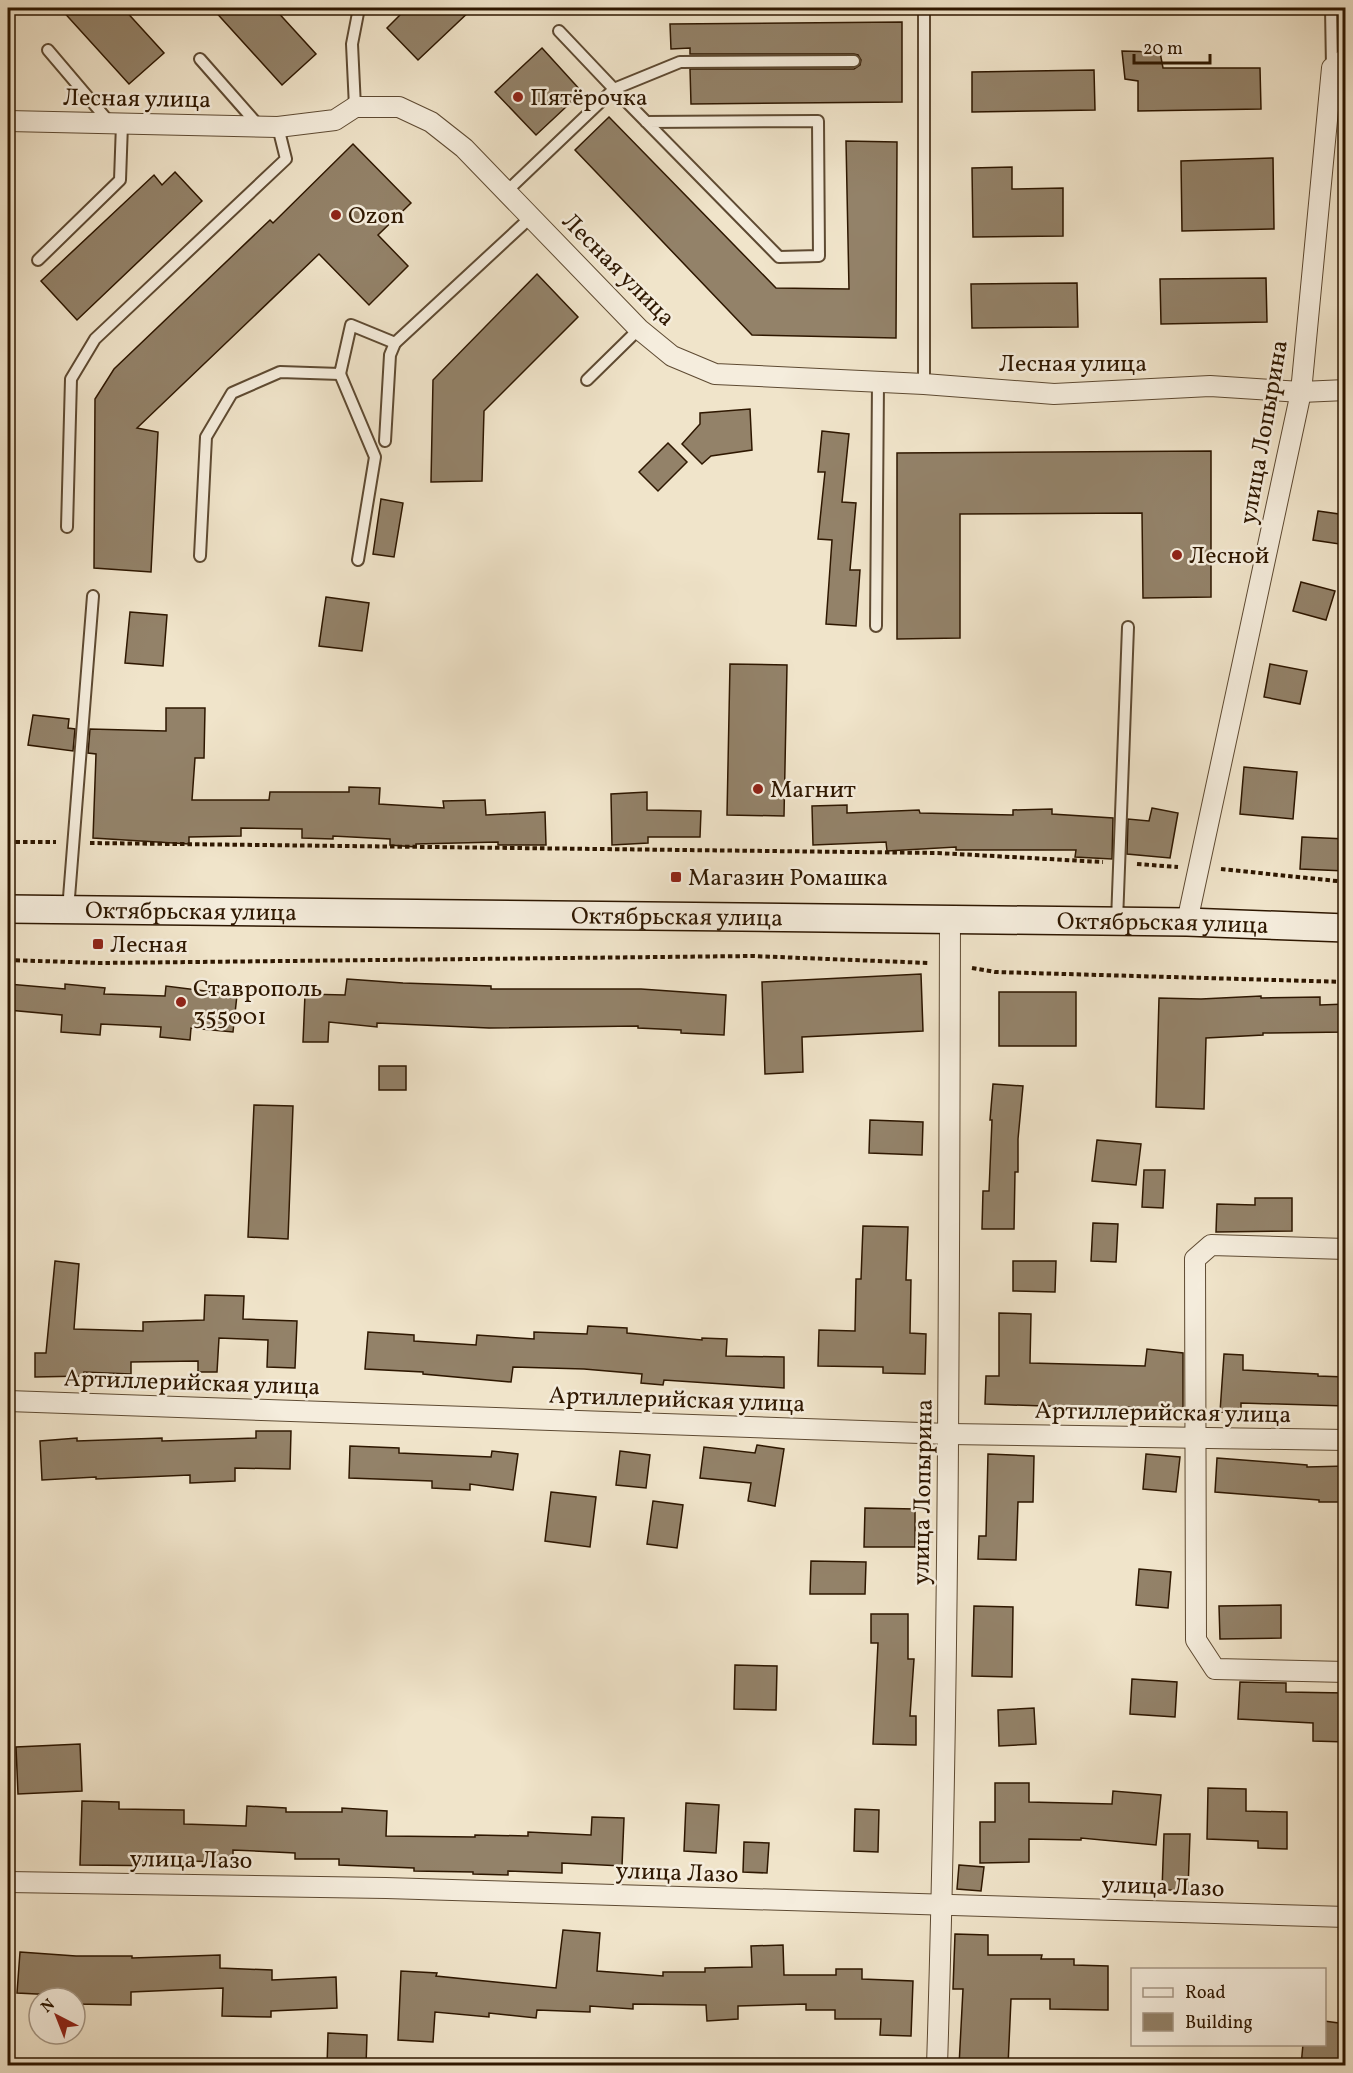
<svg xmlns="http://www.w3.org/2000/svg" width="1353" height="2073" font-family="Vollkorn,serif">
<rect width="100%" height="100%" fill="#f0e4ca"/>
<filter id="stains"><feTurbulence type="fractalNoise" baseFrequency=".00333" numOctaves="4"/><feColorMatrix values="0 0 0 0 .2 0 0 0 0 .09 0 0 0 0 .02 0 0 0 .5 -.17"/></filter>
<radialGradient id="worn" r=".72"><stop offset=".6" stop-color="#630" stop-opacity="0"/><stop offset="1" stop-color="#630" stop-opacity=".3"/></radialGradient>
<g fill="#938269" stroke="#2e1700" stroke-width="1.5">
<path d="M60,8H123L164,53L129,84Z"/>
<path d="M212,8H274L316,54L282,85Z"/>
<path d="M407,8H473L418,60L387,28Z"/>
<path d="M902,22V102L691,104L690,69H854L860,65L861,60L858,55L854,54H690V48L671,49L670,24Z"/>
<path d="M542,48L582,92L536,135L495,92Z"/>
<path d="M1122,51L1160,52L1163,68H1260L1261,109L1138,111V81L1125,79Z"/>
<path d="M1094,70L1095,110L972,112V72Z"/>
<path d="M609,117L776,288L849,289L846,141L897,142L896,338L752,335L575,150Z"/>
<path d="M353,144L411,203L378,235L408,266L369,305L319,254L137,428L158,432L151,572L94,568L95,399L114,369L270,220L273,223Z"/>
<path d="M1273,158L1274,229L1182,231L1181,161Z"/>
<path d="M1012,167V189L1063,188V236L973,237L972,168Z"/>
<path d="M175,172L202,201L77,320L41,281L154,175L162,185Z"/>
<path d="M537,274L578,317L484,411L482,481L431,482L433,380Z"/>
<path d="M1266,278L1267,322L1161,324L1160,279Z"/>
<path d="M1077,283L1078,327L972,328L971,284Z"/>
<path d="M750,409L752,450L711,456L702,464L682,444L700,424V413Z"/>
<path d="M822,431L849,434L842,502L856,503L850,570H860L856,626L826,624L832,540L818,539L825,472H818Z"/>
<path d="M668,443L687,462L658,491L639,472Z"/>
<path d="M1211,451V597L1143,598L1142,513L960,514V638L897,639V453Z"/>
<path d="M381,499L403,503L394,557L373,554Z"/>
<path d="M1318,511L1346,515V545L1313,540Z"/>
<path d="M1301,582L1335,591L1326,620L1293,611Z"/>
<path d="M326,597L369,603L362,651L319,646Z"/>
<path d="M130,612L167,615L163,666L125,663Z"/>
<path d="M730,664L787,665L784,816L727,815Z"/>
<path d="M1270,664L1307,671L1300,704L1264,697Z"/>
<path d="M166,708H205L204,758H195L192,800H269L270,792H349V787L380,788L379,804L444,808L443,801L485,800L486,815L545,812L546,845H498V842L416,844V847L390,845V839L333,836V839L302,838V829L241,828V836L189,837V844L93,838L96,754L88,753L90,729L166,731Z"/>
<path d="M33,715L69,719L68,728L75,729L73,751L28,745Z"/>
<path d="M1244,767L1297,772L1293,819L1240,814Z"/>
<path d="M647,792V810L701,811L700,837H648V843L612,845L611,794Z"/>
<path d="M847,805V813L919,810L920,813L1013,815V810L1052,809V814L1113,818L1112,859L1075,857L1076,850H956V847L887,851L886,842L813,845L812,806Z"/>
<path d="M1152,808L1178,813L1170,858L1127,854L1128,819L1149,821Z"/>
<path d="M1302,837L1346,839L1345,871L1300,869Z"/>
<path d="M921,974L923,1031L802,1037L803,1072L765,1074L762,982Z"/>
<path d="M347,979L403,983L491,986V989H641L726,995L724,1035L681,1033V1030L638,1028V1026L489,1028L377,1023V1027L329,1022L328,1042H303L305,994L345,995Z"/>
<path d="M8,984L65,989V984L105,988L104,994L165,996L166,986L237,995L233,1032L191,1028L190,1040L160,1037L161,1027L101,1024L100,1035L61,1032L62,1015L8,1010Z"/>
<rect x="999" y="992" width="77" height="54"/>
<path d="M1261,996V998L1320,997V1005L1346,1004V1032L1263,1033V1035L1206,1038L1204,1109L1156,1107L1159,998L1201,999Z"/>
<rect x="379" y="1066" width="27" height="24"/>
<path d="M993,1084L1023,1086L1018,1139V1172H1015L1014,1229H982L983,1191H989L992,1120H990Z"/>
<path d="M254,1105L293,1106L288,1239L248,1237Z"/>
<path d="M870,1120L923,1122L922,1155L869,1153Z"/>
<path d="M1097,1140L1141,1144L1136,1185L1092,1181Z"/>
<path d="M1144,1170H1165L1163,1208L1142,1207Z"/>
<path d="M1255,1198H1292V1231L1216,1232L1217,1204L1255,1205Z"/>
<path d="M1093,1223L1118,1224L1116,1262L1091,1261Z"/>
<path d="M863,1226L908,1227L906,1280H911L910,1333L926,1334L925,1374L883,1373V1367L818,1366L819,1330L855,1331L856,1279H861Z"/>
<path d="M55,1261L79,1264L74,1329L143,1331V1322L204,1320L205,1295L244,1296L243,1319L297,1321L295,1368L267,1367L268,1340L219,1338L217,1372H198V1361L131,1362V1374L84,1372V1376L35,1377V1353H46Z"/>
<path d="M1013,1261H1056L1055,1292L1013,1291Z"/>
<path d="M999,1313L1031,1314L1030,1363L1145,1366L1147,1349L1183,1353V1411L1127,1407V1409L985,1404L986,1376H999Z"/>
<path d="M588,1326L627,1328V1333L702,1340V1338L727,1339L726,1356L784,1357V1388L664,1380L663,1385L641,1383L642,1374L584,1369L513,1367L511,1382L423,1374V1372L365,1369L368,1332L414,1335V1341L476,1345L477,1335L534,1339V1332L587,1334Z"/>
<path d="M1224,1354L1243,1355V1370L1318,1374V1376L1346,1377V1406L1241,1403V1413L1220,1412Z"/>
<path d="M256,1431H291L290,1469L235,1468V1481L190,1483V1475L96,1479V1477L42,1480L40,1441L77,1438V1441L162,1438V1441L256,1438Z"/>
<path d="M757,1445L784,1449L775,1506L748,1501L751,1483L700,1478L704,1447L755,1453Z"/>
<path d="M350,1446L399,1448V1453L491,1457L492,1451L518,1454L513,1490L470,1484V1490L432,1488V1481L349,1478Z"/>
<path d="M620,1451L650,1455L646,1488L616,1485Z"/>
<path d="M988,1454L1034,1456L1033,1502H1018L1016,1560L978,1559L979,1536H986Z"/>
<path d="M1146,1454L1180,1457L1176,1492L1143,1489Z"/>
<path d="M1217,1458L1307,1465V1467L1346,1466V1502H1319V1500L1215,1492Z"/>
<path d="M551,1492L596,1497L590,1547L545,1541Z"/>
<path d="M653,1501L683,1505L677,1548L647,1544Z"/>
<path d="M865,1508L915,1509V1547H864Z"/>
<path d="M811,1561L866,1562L865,1594H810Z"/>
<path d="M1139,1569L1171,1572L1168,1608L1136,1605Z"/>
<path d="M1281,1605V1638L1220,1639L1219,1606Z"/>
<path d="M974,1606L1013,1607L1012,1677L972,1676Z"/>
<path d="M871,1614H908V1659H914L910,1716H916V1745L873,1744L878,1643H871Z"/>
<path d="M735,1665L777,1666L776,1710L734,1709Z"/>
<path d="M1132,1679L1177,1682L1175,1717L1130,1714Z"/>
<path d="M1240,1682L1286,1683V1692L1346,1693V1742L1313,1741V1723L1238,1719Z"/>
<path d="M1034,1708L1036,1744L999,1746L998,1710Z"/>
<path d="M80,1744L82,1791L18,1794L16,1747Z"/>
<path d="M995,1783H1029V1802L1112,1804L1113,1791L1161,1795L1156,1845L1081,1838V1840L1029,1839V1862L980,1863V1822H995Z"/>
<path d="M1208,1788L1246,1789V1811L1287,1812V1849L1258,1848V1841L1207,1839Z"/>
<path d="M82,1801L119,1802V1809L184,1810V1824L246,1826L247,1806L286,1808V1812H342V1808L387,1811L386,1836L475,1837V1835L528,1836V1832L591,1835L592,1817L624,1818L622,1866L562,1863V1873L508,1871V1875L473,1874V1872L414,1871V1868L339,1865V1859H295V1853L233,1850V1862L183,1861V1866L80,1865Z"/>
<path d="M686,1803L719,1805L716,1853L684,1851Z"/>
<path d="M855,1809L879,1810L878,1852L854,1851Z"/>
<path d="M1164,1834H1190L1188,1890H1162Z"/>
<path d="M744,1842L769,1843L767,1873L743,1872Z"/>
<path d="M959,1865L984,1867L981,1891L957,1889Z"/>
<path d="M563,1930L600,1933L597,1971L663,1976V1972H705V1968L752,1967L751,1946L783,1945L784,1975H836V1969H862V1979L913,1981L911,2036L880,2035L881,2019H835V2010H806V2004L738,2006V2019L707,2021L706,2005L633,2004V2009L590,2006V2012L537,2010L536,2018L489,2013V2017L435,2012L433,2042L398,2040L401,1971L437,1973L436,1976L556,1988Z"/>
<path d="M955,1934L988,1935V1955H1042L1041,1959H1074V1965L1108,1966V2010L1050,2009V1999H1011L1008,2066H959L963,1989H953Z"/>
<path d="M20,1952L76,1956H132V1958L220,1955V1968L272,1970V1980L336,1977L337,2008L271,2011V2017L222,2016L223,1988L131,1992V2005L75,2004L76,1996L17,1993Z"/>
<path d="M1324,2021L1346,2024L1343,2066H1301L1303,2044H1324Z"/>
<path d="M328,2033L367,2035L366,2066H327Z"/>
</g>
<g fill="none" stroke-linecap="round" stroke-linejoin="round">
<defs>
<g id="service">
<path d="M924,8V384"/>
<path d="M1320,8H1331L1332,68"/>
<path d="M1331,8H1346"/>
<path d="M559,31L614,89L680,62L854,61"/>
<path d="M48,50L110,123"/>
<path d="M200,59L259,126"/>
<path d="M355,107L352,44L359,8"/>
<path d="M506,192L614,89L779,257L819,256L818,121L646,122"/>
<path d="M38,260L120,180L122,124"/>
<path d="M340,374L375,457L358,560"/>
<path d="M587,380L639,329"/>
<path d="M385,441L390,355L395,343L531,217"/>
<path d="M67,527L71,379L95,339L286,159L278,127"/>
<path d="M200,556L206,437L232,393L280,372L340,374L351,325L395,343"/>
<path d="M876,626L878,383"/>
<path d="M68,910L93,596"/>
<path d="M1117,921L1128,627"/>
</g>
<g id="minor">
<path d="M8,121L278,127L335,120L355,107H399L431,122L464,148L639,329L672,356L715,374L924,384L1054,394L1210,386L1301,392L1346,390"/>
<path d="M1187,922L1301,392L1332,68L1346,59"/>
<path d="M1346,1249L1211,1245L1195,1259L1196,1640L1215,1669L1346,1672"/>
<path d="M8,1401L949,1434L1346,1440"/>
<path d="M8,1882L386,1888L1346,1917"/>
<path d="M937,2066C949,1683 949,1301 950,919"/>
</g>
<g id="secondary">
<path id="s1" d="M8,909L1187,922L1346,928"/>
</g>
</defs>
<use href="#service" stroke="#5e4a32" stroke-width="14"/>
<use href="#minor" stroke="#5e4a32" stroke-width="22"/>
<use href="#secondary" stroke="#2e1700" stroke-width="30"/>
<g stroke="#2e1700" stroke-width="4" stroke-dasharray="4.5 3" stroke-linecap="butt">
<path d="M8,842H56"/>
<path d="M90,843L938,853L1103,862"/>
<path d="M1137,864L1178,867"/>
<path d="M1221,869L1346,882"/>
<path d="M8,960L100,963L752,956L929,963"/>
<path d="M972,968L995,972L1346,982"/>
</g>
<use href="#service" stroke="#f5eddd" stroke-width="10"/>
<use href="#minor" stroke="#f5eddd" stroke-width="20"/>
<use href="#secondary" stroke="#f5eddd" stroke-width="27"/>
</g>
<g fill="#8f2418" stroke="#f5eddd" stroke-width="2">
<circle cx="518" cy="97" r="6"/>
<circle cx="336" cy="215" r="6"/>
<circle cx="1177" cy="555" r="6"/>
<circle cx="758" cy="789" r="6"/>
<rect x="670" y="871" width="12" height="12" rx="3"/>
<rect x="92" y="938" width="12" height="12" rx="3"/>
<circle cx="181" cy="1002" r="6"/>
</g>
<g text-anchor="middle" stroke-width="5" stroke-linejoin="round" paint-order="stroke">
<g font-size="24" fill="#2e1700" stroke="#f5eddd" text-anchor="start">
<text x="530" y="105">Пятёрочка</text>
<text x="348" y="223">Ozon</text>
<text x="1189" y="563">Лесной</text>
<text x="770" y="797">Магнит</text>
<text x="688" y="885">Магазин Ромашка</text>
<text x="110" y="952">Лесная</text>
<text x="193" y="996">Ставрополь<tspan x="193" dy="28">355001</tspan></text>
</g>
<g font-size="24" fill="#2e1700" stroke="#f5eddd">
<text transform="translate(137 98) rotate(1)" y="8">Лесная улица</text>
<text transform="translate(619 269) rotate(45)" y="8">Лесная улица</text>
<text x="1073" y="371">Лесная улица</text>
<text transform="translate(1263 432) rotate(-80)" y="8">улица Лопырина</text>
<text dy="8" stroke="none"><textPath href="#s1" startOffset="183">Октябрьская улица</textPath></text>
<text dy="8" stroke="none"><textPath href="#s1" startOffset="669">Октябрьская улица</textPath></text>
<text dy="8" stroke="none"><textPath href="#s1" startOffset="1155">Октябрьская улица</textPath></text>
<text transform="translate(192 1382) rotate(2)" y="8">Артиллерийская улица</text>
<text transform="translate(677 1399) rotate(2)" y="8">Артиллерийская улица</text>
<text transform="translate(1163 1412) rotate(1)" y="8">Артиллерийская улица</text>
<text transform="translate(922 1492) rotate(-89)" y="8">улица Лопырина</text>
<text transform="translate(191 1859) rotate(1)" y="8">улица Лазо</text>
<text transform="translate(677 1872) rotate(2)" y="8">улица Лазо</text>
<text transform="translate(1163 1886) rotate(2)" y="8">улица Лазо</text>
</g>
</g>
<rect width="1353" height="2073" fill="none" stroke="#f0e4ca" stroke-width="30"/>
<rect x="9" y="9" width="1335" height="2055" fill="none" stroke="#2e1700" stroke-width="3"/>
<rect x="15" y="15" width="1323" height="2043" fill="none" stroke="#2e1700" stroke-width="1.5"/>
<rect x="1131" y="1968" width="195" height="78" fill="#f5eddd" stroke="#a59785" stroke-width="1.5"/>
<rect x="1143" y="1988" width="30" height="9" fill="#f5eddd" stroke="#a59785" stroke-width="1.5"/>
<text x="1185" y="1998" font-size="18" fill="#2e1700">Road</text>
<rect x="1143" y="2013" width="30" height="18" fill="#938269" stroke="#a59785" stroke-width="1.5"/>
<text x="1185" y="2028" font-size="18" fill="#2e1700">Building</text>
<g transform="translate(57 2016) rotate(318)"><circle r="28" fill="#f5eddd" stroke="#a59785" stroke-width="1.5"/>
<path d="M0-4.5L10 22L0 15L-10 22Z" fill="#8f2418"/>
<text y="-9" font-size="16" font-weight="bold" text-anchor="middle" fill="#2e1700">N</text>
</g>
<path d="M1134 54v9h76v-9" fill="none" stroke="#2e1700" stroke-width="3"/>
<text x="1143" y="54" font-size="18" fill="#2e1700" stroke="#f5eddd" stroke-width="4.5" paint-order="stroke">20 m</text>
<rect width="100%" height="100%" filter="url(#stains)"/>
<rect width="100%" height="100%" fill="url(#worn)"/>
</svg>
